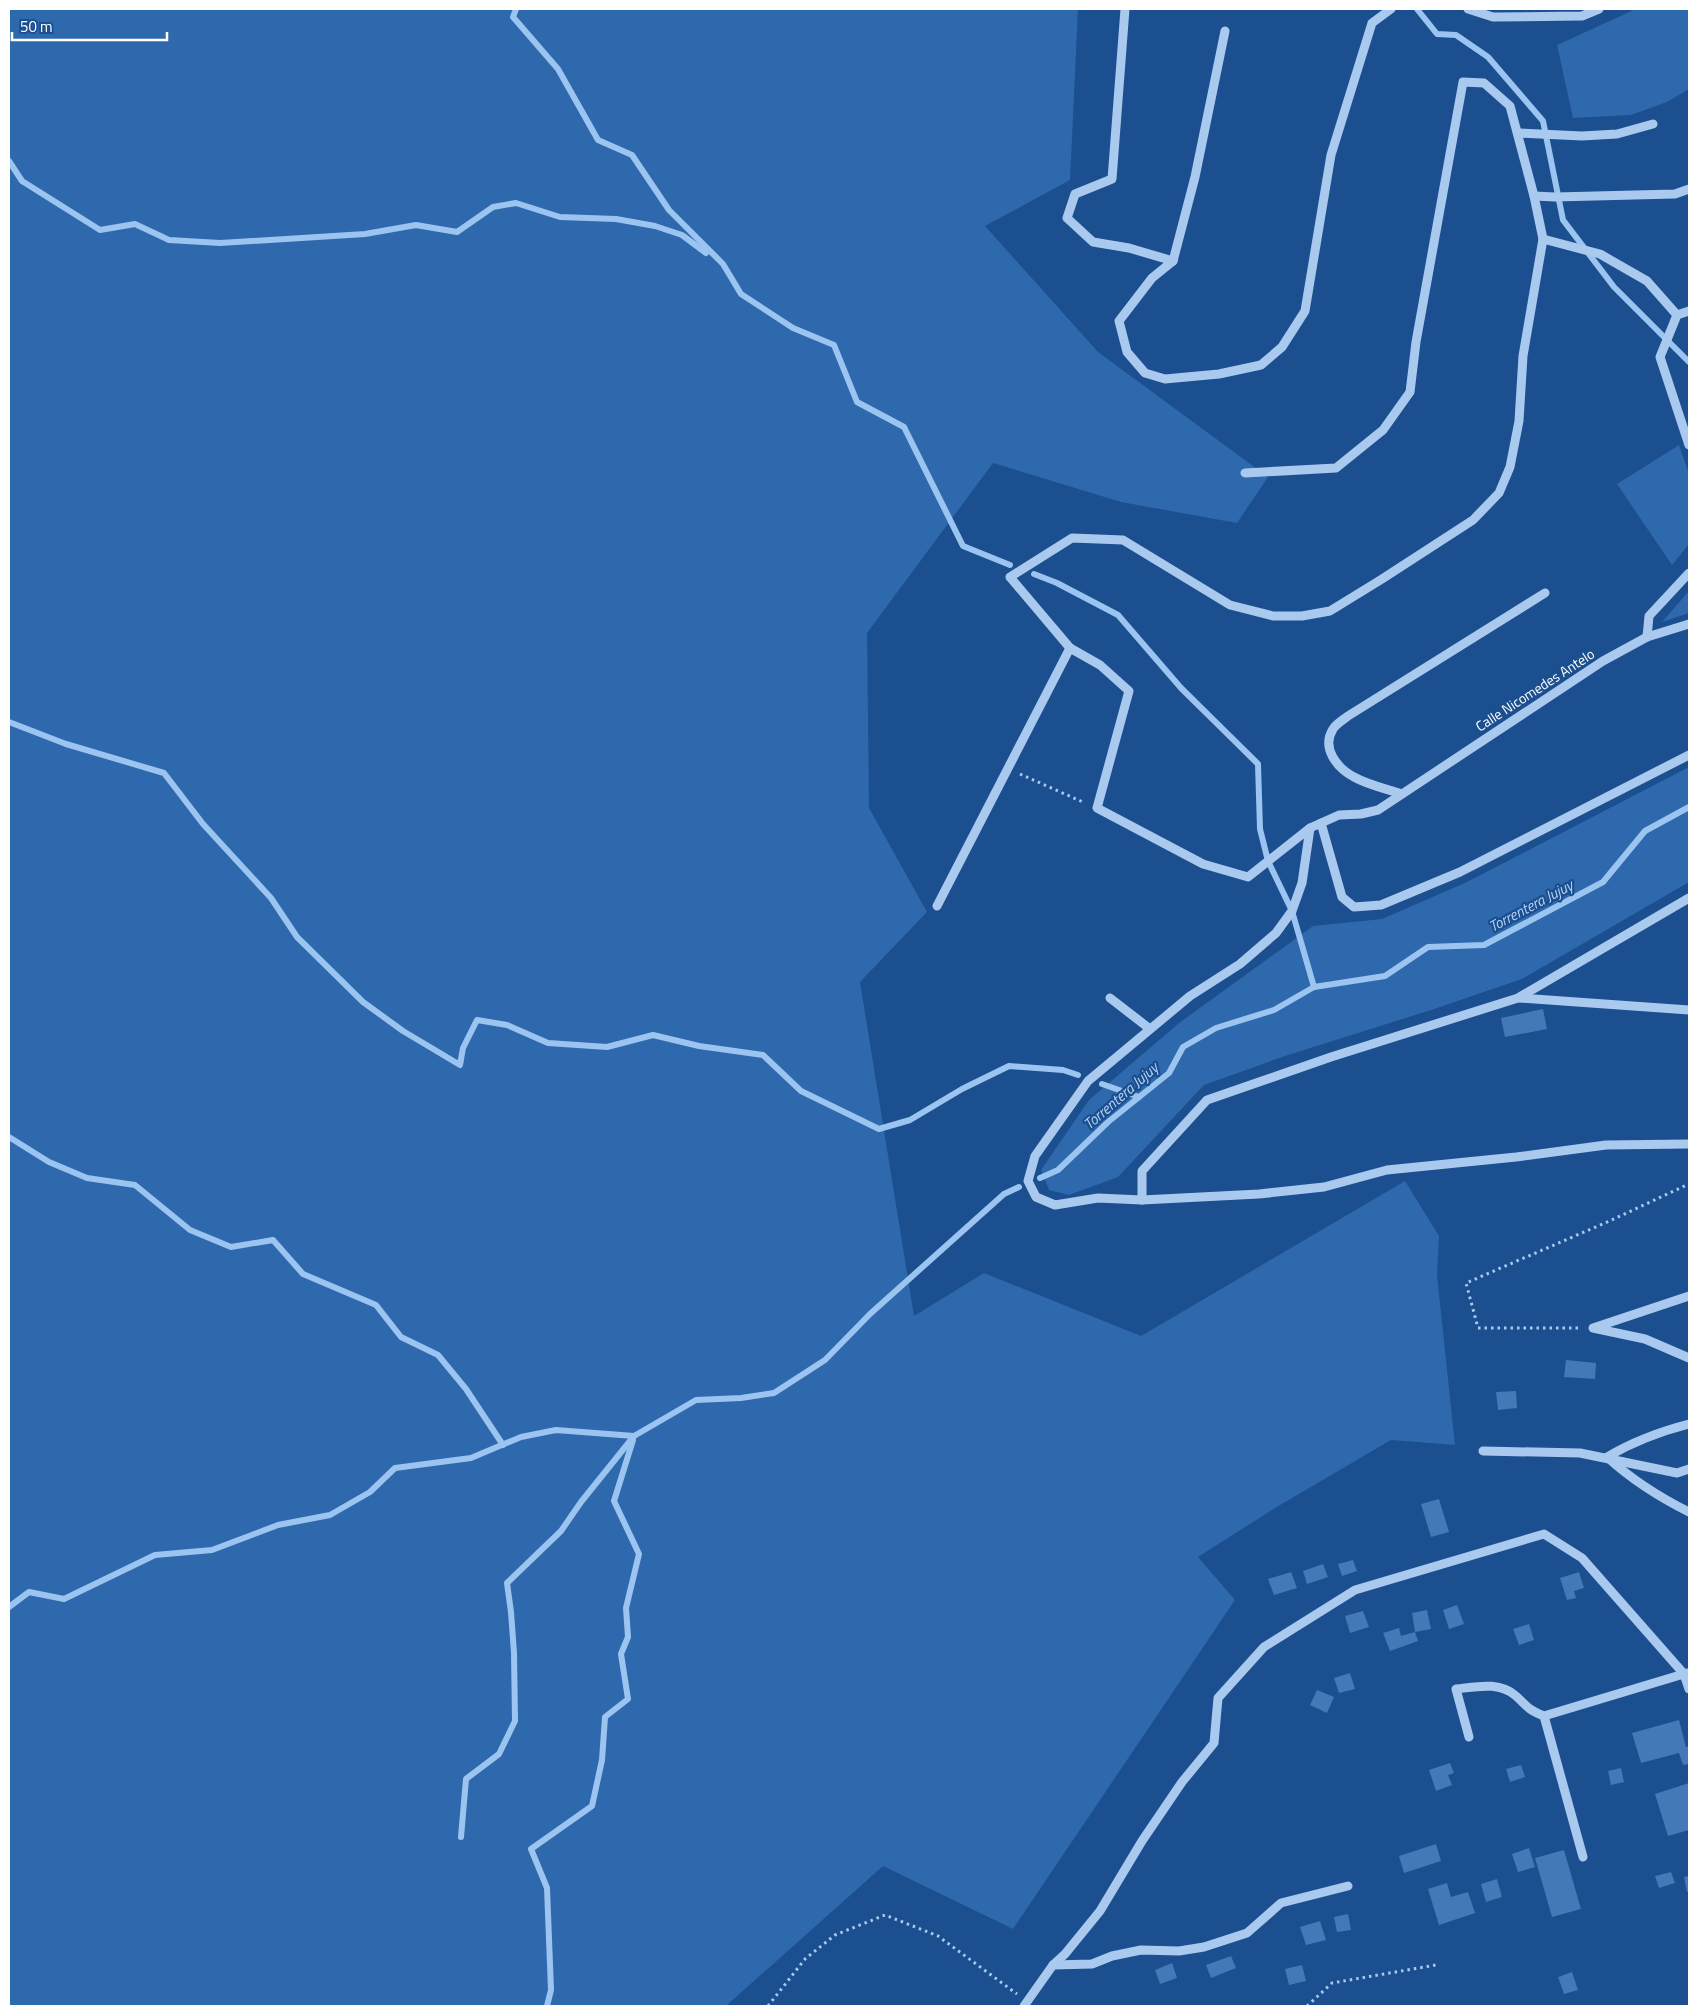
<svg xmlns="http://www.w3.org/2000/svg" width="1698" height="2015" font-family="'Titillium Web',sans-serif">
<rect width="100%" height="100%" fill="#1b4f8f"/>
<g fill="#2e69ad">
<path d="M9,9H1078L1070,180L985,226L1098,352L1268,477L1237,523L1121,502L993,463L867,633L869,808L927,912L860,982L914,1316L984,1273L1141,1336L1405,1181L1439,1236L1437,1275L1455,1445L1391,1440L1275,1508L1198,1557L1235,1600L1013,1929L883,1866L726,2006H9Z"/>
<path d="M1636,9H1689V89L1667,102L1631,115L1573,118L1557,45Z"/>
<path d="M1679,445L1689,474V544L1672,565L1617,484Z"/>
<path d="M1689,591V613L1662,622Z"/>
<path d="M1689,767V882L1522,979L1431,1010L1285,1056L1204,1085L1118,1177L1069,1195L1049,1190L1041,1170L1089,1100L1179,1023L1313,926L1382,919L1465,883Z"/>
</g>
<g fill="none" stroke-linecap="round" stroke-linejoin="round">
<g stroke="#9cc4f0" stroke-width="6">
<path d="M516,9L513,17L558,69L598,140L632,155L669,210L723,264L741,294L793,328L834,345L857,402L904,427L963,546L1010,565"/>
<path d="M1417,9L1437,34L1456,35L1488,57L1543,121L1563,220L1614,287L1689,362"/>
<path d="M9,161L22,181L100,230L135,224L169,240L220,243L365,234L416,225L457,232L493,207L516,203L560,217L616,219L655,226L682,235L706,253"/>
<path d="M1034,574L1057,583L1118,615L1181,688L1258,764L1260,829L1268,861L1292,911L1314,987"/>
<path d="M9,722L66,744L164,773L203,824L271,898L297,937L363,1002L403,1031L460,1065L463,1048L477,1020L507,1025L548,1043L607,1047L653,1035L699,1046L763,1055L801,1091L879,1129L910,1120L962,1089L1009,1066L1063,1070L1078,1075"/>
<path d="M1102,1084L1139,1097"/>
<path d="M9,1137L49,1162L87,1178L135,1185L190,1230L231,1247L273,1240L303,1274L376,1305L401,1337L438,1355L466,1389L503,1445"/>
<path d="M1040,1178L1058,1170L1108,1122L1169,1073L1183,1047L1216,1028L1274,1010L1314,987L1385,976L1428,947L1484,945L1603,882L1645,831L1689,807"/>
<path d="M9,1607L29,1592L64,1599L155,1555L212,1550L278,1525L330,1515L370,1492L395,1468L471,1458L521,1437L556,1430L634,1436"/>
<path d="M461,1837L466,1779L499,1754L515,1721L514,1653L511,1612L507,1583L561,1531L581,1502L634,1436L696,1400L741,1398L774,1393L825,1360L870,1314L1004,1194L1019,1187"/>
<path d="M547,2006L551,1990L547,1888L531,1849L592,1806L602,1760L605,1717L628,1699L621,1654L628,1637L626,1608L639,1554L614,1501L633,1440"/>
</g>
</g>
<g fill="#4478b7">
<path d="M1543,1009L1547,1029L1505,1037L1501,1018Z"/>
<path d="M1566,1360L1596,1363L1595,1379L1564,1377Z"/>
<path d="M1516,1391L1517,1408L1498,1410L1496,1392Z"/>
<path d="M1439,1499L1449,1532L1431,1537L1421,1504Z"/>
<path d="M1353,1560L1357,1571L1342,1576L1338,1564Z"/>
<path d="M1323,1564L1328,1577L1307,1584L1303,1571Z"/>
<path d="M1291,1572L1297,1588L1274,1595L1268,1579Z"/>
<path d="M1579,1572L1584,1588L1574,1591L1576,1598L1567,1600L1560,1578Z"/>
<path d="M1457,1605L1464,1624L1449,1629L1443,1610Z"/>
<path d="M1427,1610L1431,1629L1415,1632L1412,1613Z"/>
<path d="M1363,1611L1369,1627L1350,1633L1345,1616Z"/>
<path d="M1529,1624L1534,1640L1519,1645L1513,1629Z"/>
<path d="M1399,1628L1401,1636L1415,1632L1418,1641L1390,1651L1383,1633Z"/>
<path d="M1350,1673L1355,1689L1339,1693L1334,1678Z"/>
<path d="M1317,1690L1334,1697L1327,1713L1310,1705Z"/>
<path d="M1679,1720L1686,1747L1689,1746V1764L1683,1765L1679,1753L1641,1763L1632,1733Z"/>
<path d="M1450,1763L1454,1773L1448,1775L1452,1785L1436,1791L1429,1770Z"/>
<path d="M1521,1765L1525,1777L1510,1782L1506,1769Z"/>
<path d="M1621,1768L1624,1782L1611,1785L1608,1771Z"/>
<path d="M1689,1783V1830L1668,1836L1655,1794Z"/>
<path d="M1436,1844L1441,1861L1404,1873L1399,1856Z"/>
<path d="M1529,1848L1535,1867L1518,1872L1512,1854Z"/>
<path d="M1564,1850L1581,1909L1552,1917L1535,1858Z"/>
<path d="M1671,1872L1675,1883L1659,1888L1655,1876Z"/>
<path d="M1689,1876V1892H1687L1684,1877Z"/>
<path d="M1497,1879L1502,1897L1486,1902L1481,1884Z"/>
<path d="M1447,1883L1451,1897L1468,1892L1475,1913L1439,1925L1428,1889Z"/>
<path d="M1348,1914L1351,1930L1337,1932L1334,1917Z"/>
<path d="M1320,1921L1326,1940L1306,1945L1300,1927Z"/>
<path d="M1231,1956L1236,1968L1211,1978L1206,1965Z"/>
<path d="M1172,1963L1177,1978L1160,1984L1155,1970Z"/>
<path d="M1302,1965L1306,1981L1289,1985L1285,1969Z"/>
<path d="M1572,1972L1578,1990L1564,1994L1558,1977Z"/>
</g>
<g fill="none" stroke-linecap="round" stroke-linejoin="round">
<g stroke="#a9c9ee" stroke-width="3" stroke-dasharray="2.5 4" stroke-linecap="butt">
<path d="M1020,774L1085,803"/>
<path d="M1578,1328H1478L1466,1283L1605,1223L1689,1184"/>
<path d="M768,2006L805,1959L835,1935L885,1915L938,1936L1017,1994"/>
<path d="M1307,2006L1332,1983L1436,1965"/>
</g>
<g stroke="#a9c9ee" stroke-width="9">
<path d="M1125,9L1112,179L1075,194L1067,218L1093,242L1129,248L1173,261"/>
<path d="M1468,9L1493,17L1582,16L1599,9"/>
<path d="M1225,31L1195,177L1173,261L1152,278L1119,321L1127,352L1145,373L1165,379L1219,374L1261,365L1282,347L1305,311L1331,155L1372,23L1391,9"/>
<path d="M1518,133L1582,136L1617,134L1653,124"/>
<path d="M1534,196L1555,197L1675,194L1689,189"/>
<path d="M1543,239L1600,254L1647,281L1677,315"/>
<path d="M1689,311L1677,315L1660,357L1689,445"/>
<path d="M1689,624L1647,637L1603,661L1378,810L1361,814L1339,815L1310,828L1302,883L1292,911L1276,933L1240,964L1190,996L1088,1081L1035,1156L1028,1181L1036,1197L1055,1205L1098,1198L1142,1200L1259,1194L1324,1187L1387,1170L1516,1157L1606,1145L1689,1144"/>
<path d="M1647,637L1649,616L1689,573"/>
<path d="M1070,648L1100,665L1129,691L1097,808L1203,864L1248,877L1310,828"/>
<path d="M1402,794C1387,789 1368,785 1354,777C1337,768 1321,748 1333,729C1336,724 1343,720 1348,716L1545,593"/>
<path d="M1321,823L1342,897L1354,907L1381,905L1460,872L1689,755"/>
<path d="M937,906L1070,648L1010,577L1072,538L1123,540L1230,605L1273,616H1302L1330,611L1382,579L1473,520L1499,493L1510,467L1519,421L1523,356L1543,239L1534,196L1510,106L1484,83L1463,82L1416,342L1410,392L1383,430L1336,468L1245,473"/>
<path d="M1110,998L1150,1029"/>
<path d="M1519,998L1689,1010"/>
<path d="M1142,1200V1171L1207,1100L1331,1057L1518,998L1689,898"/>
<path d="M1689,1296L1593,1328L1645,1339L1689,1358"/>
<path d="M1689,1424C1658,1432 1634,1441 1607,1457C1632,1480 1659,1497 1689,1512"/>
<path d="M1483,1451L1580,1453L1677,1473L1689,1469"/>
<path d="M1544,1716L1687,1673"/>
<path d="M1469,1737L1456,1689C1476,1687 1499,1681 1516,1696C1527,1706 1528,1710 1544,1716L1583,1857"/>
<path d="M1053,1965L1092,1964L1112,1956L1141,1950L1179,1951L1204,1947L1247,1933L1281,1903L1348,1886"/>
<path d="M1024,2006L1053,1965L1065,1954L1100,1911L1142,1841L1182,1782L1214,1743L1218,1698L1264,1647L1355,1590L1544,1534L1582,1558L1684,1674L1689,1689"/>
</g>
</g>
<g text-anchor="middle" stroke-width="4.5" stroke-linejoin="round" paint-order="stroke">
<g font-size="14" fill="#fff" stroke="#1b4f8f">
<text transform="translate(1535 690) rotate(-33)" y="5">Calle Nicomedes Antelo</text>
</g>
<g font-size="15" font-style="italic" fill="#b5d3f5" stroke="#1b4f8f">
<text transform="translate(1531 906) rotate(-28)" y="5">Torrentera Jujuy</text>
<text transform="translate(1121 1096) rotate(-41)" y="5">Torrentera Jujuy</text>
</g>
</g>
<rect width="1698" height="2015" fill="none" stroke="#ffffff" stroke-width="20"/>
<path d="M12 32v8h155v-8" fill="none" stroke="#ffffff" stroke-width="2.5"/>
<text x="20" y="32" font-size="15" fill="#ffffff" stroke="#1b4f8f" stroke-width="4" paint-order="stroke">50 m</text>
</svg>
